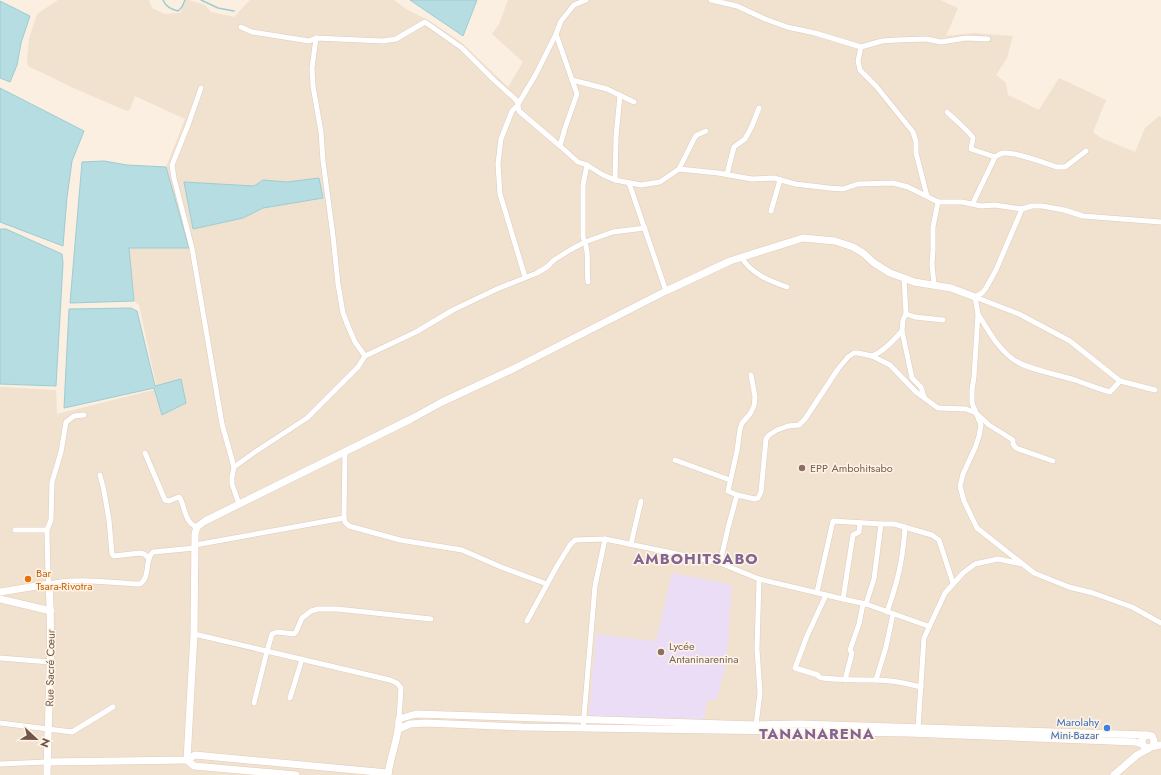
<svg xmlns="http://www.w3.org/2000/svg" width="1161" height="775" font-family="Jost,sans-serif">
<rect width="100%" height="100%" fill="#faefe0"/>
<path fill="#f1e1cf" d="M58,0H149L152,8L165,14L180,13L186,0H188L205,5L211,12L234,17L250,0H394L406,9L428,20L461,42L508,87L523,62L492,34L499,24L508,0H940L958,8L946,36L973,33L1013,36L1007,58L996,75L1006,83L1008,95L1039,110L1059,78L1106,100L1093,132L1101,138L1135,152L1145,128L1159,116L1161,117V775H0V387L56,390L57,414L157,389L139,305L134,301L129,248L189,247L166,167L185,119L135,96L130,109L127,111L78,90L28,66L27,59L29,39L37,14Z"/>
<path fill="#ecddf6" d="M672,573L732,585L726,664L717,699L707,701L704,719L589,716L596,634L656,641Z"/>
<g fill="#b6dde2" stroke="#9dccd3">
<path d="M410,0H477L463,36Z"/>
<path d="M0,1L30,16L21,43L17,65L10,82L0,78Z"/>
<path d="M0,88L84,131L72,161L67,197L63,246L0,222Z"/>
<path d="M104,161L127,165L166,167L189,248H129L134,301C113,302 91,302 70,303L82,162Z"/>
<path d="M319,178L323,198L263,208L243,218L193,229L184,182L254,186L263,180L287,182Z"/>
<path d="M0,229H6L62,254L63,263L56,386L0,384Z"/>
<path d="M131,308L137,311L155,386L181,379L186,403L162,415L154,388L64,408L69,309Z"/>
</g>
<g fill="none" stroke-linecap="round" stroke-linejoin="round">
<g stroke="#9dccd3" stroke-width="1.5">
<path d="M163,0C166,7 171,9 178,11L182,7L185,0"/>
<path d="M201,0L218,8L234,11"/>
</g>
<defs>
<g id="street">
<path d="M711,0L737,6L765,19L787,27L815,33L861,47L882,41L897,40L926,39L941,42L966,38L988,39"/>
<path d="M241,27L252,32L309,41L316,38"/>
<path d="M556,34L577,94L565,128L560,146L578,162L587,165L603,175L615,180L641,185L660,182L679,169L695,137L697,135L706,131"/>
<path d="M861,47L858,61L860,70L876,86L913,132L916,142V153L927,196"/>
<path d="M572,80L607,89L634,102"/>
<path d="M201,88L188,125L172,165L174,178L192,248L222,424L234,467L232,477V484L239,504"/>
<path d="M947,112C952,117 972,134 973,138C973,141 971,146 971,149L995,157"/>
<path d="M587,165L583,185V237C590,251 586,267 588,282"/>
<path d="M679,169L718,173L752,179L774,178L795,184L829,188L843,189L858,184L893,183L908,187L938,202H962L981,206L995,205L1022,209"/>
<path d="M727,174L734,147L745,139L752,126L759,108"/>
<path d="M615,180L616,137L620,95"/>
<path d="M629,183L666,291"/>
<path d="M973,203L995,157C998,155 1000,153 1004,153C1017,152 1044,163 1057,167H1065L1086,151"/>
<path d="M771,211L780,180"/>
<path d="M741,257C752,274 769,281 787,287"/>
<path d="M525,277L500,194L498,164L501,139L512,111L517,106L536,74L556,34L561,21L574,5L586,0"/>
<path d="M904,278L906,314L903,320L902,331L912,378L921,387L924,397"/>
<path d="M934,285L932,264L933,250V227L938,202"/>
<path d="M975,297L978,314L974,377L972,390V403L981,425L979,436L975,448L963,474L960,486L964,501L977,528L1034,573L1069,587L1093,593L1132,607L1161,623"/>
<path d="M975,297L982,293L986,288L996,270L1022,209L1032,206H1042L1064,210L1083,216L1161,222"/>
<path d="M975,297L1019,314L1070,341L1120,381L1155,390"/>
<path d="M906,314L915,317L943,320"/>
<path d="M978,314C988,330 998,349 1014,360C1029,370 1057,374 1075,380C1087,384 1098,389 1110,392L1120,381"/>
<path d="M365,356L416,332L453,310L497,289L537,273L547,267L554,260L570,250L585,242L613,232L645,228"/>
<path d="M872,356C884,351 893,341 902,331"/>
<path d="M345,451L344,518L345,522L349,526L400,540L462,550L501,567L547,584"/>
<path d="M145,453L165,500L169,501L179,497L180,498C185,507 185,524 197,527"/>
<path d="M675,460L730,480"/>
<path d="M234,467L255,452L307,418L358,367L365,356L355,342L348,326L343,313L338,284L333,236L323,161L321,132L313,86L312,68L316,38L383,41L396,39L425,22L462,48L495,81L513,97L517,101L519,111L560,146"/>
<path d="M100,475L104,491L109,520L112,554L114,556L140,553L144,554L149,558"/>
<path d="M737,495L728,491L737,451L740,429L742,423L750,414L754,406L755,397L751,375"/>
<path d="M860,523L859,532L853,535L843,599L866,604L928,626"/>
<path d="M15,530H47L51,520L52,482L61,452L66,422L74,416L84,415"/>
<path d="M47,530L48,577L49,584C78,577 110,583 140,584C151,577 144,560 153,552L195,548"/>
<path d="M631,544L641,501"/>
<path d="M195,545L344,518"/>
<path d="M720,563L728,528L737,495L755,499L758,498L761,492L766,439L769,435L777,430L788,426L799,425L805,419L838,369L848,357L854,353H858L872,356L890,365L916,392L938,408L966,409L976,413L989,425L1013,440V444L1016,448L1053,461"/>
<path d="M817,592L833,521L881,524H894L932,535L939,540L953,583"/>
<path d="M826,595L807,636L795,668L818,675L819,677L822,678C840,680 857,680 875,680C890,680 906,683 921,687"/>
<path d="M866,604L874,579L881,524"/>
<path d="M887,612C898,581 903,559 905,527"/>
<path d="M527,621L557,566L570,545L575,540L605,539"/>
<path d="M194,634L390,680L397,683L401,688L399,719"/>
<path d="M0,658L50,662"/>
<path d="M845,680L852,653L850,650L859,624L863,604"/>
<path d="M876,680L886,647L893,614"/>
<path d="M290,698L302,659"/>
<path d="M254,703L267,651L272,634L277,632L294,634L296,632L302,618L311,611L318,609H337L431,619"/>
<path d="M0,723L72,732L113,707"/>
<path d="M756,725L760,693L757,649L759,579"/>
<path d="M583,728L595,586L605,539L720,563L759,579L843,599"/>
<path d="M918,728L924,638L945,593L963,573L975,564L998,559L1022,564"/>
<path d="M0,764L47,762"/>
</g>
<g id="secondary">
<path d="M0,592L49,584C53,648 48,711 47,775"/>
<path d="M0,599L51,611"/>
<path d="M399,729L410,724L426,723L522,727L908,733L1135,742L1142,744"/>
<path d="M1153,746L1154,741L1152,736L1146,735L1142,739V744L1146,748L1161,745"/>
<path d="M47,762L187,760L195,755L388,773"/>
<path d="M296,775L194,766L187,760L194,634L195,534L197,527L205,521L411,419L442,402L513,369L666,291L730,261L803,238L835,241L853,247L863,253L874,263L890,273L904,278L914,282L951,288L975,297"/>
<path d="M388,775C390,756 399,738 399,719L416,714L756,725L800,724L1146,735"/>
<path d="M1114,775L1137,755L1150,748"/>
</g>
</defs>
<use href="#street" stroke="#decbbd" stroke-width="6"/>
<use href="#secondary" stroke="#e2ccbb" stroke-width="8"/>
<use href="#street" stroke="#fff" stroke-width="5"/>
<use href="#secondary" stroke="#fff" stroke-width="7"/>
</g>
<g fill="#8d6e63" stroke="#fef4e6" stroke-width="1.5">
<circle cx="802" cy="468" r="4"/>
<circle cx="661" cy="652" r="4"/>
</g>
<circle fill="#e8710a" stroke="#fef4e6" stroke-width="1.5" cx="28" cy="579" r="4"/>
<circle fill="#3f7fe0" stroke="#fef4e6" stroke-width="1.5" cx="1107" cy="728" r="4"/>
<g text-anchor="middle" stroke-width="3" stroke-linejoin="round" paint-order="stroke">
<g font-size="11" fill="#785e54" stroke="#fef4e6" text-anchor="start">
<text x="810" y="472">EPP Ambohitsabo</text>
<text x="669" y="650">Lycée<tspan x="669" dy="13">Antaninarenina</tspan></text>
</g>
<g font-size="11" fill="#c56008" stroke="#fef4e6" text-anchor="start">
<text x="36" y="577">Bar<tspan x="36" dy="13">Tsara-Rivotra</tspan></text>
</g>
<g font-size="11" fill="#6f5649" stroke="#fef4e6">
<text transform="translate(50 668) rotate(-89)" y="4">Rue Sacré Cœur</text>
</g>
<g font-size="11" fill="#366cbe" stroke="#fef4e6" text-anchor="end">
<text x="1099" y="726">Marolahy<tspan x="1099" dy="13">Mini-Bazar</tspan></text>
</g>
<g font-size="15" font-weight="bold" letter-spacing="1" fill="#826592" stroke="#fef4e6">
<text x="696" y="564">AMBOHITSABO</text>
<text x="817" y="739">TANANARENA</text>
</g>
</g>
<g transform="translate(36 739) rotate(112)" stroke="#fef4e6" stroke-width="3" paint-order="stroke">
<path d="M0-3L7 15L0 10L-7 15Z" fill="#6f5649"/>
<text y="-6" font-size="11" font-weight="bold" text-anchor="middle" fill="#6f5649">N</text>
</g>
</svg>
